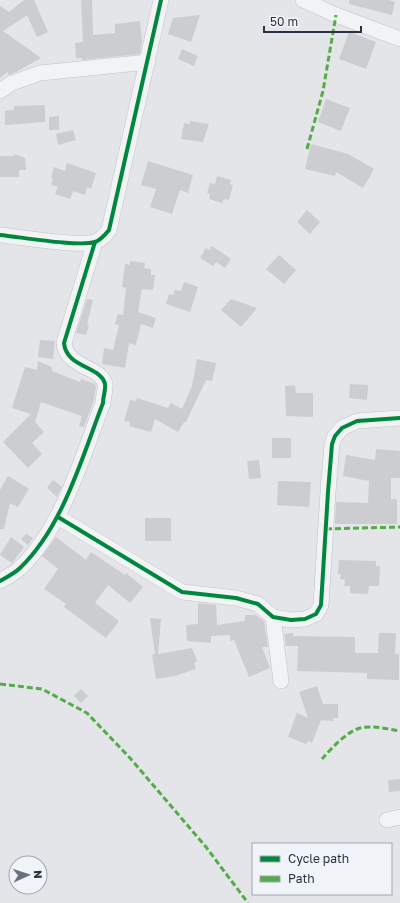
<svg xmlns="http://www.w3.org/2000/svg" width="400" height="903" font-family="'Golos Text',sans-serif">
<rect width="100%" height="100%" fill="#e3e5e8"/>
<g fill="#cbcdd0">
<path d="M24,0H34L48,32L37,37L27,15L3,31L41,58L16,72L9,75L7,72L0,78V6L9,12Z"/>
<path d="M81,0H92L93,35L115,33V24L140,21L142,41L140,54L82,60V58H76L75,43L83,42Z"/>
<path d="M349,0H389L395,2L392,15L349,4Z"/>
<path d="M200,15L191,42L168,34L173,18Z"/>
<path d="M349,32L376,42L366,69L339,59Z"/>
<path d="M182,49L198,56L194,66L178,59Z"/>
<path d="M326,99L350,108L341,131L318,122Z"/>
<path d="M45,105V122L5,125V111L14,110V106Z"/>
<path d="M59,116V130H49V117Z"/>
<path d="M190,121L209,124L203,142L181,139L184,123L190,124Z"/>
<path d="M73,130L76,140L58,145L56,134Z"/>
<path d="M311,144L348,154L374,169L363,188L336,172L335,176L305,169Z"/>
<path d="M14,154L25,158L26,170H19V177H0V156H14Z"/>
<path d="M148,161L193,175L188,193L180,190L172,214L150,207L156,189L141,185Z"/>
<path d="M67,163L96,173L91,189L87,187L85,195L73,191L70,199L55,194L58,187L51,185L53,179L51,178L54,167L65,171Z"/>
<path d="M217,176L231,180L230,184L233,185L229,200L224,199L222,203L209,199L210,194L207,193L210,183L215,184Z"/>
<path d="M307,210L320,222L310,234L297,222Z"/>
<path d="M212,246L231,259L225,268L216,262L213,266L200,258L206,248L209,250Z"/>
<path d="M279,255L296,270L284,284L266,269Z"/>
<path d="M130,261L145,263L144,268L151,269V275H155L153,290L142,289L138,312L156,318L153,328L141,324L136,345L129,343L125,368L102,364L104,348L113,350L119,325L115,324L118,314L123,315L126,288L122,287L125,264L130,265Z"/>
<path d="M184,282L198,287L190,312L166,304L169,294L173,295L175,290L181,291Z"/>
<path d="M87,299L93,300L87,324L89,325L86,335L76,333Z"/>
<path d="M231,299L257,308L241,327L221,310Z"/>
<path d="M40,340L55,341L53,359L38,357Z"/>
<path d="M197,359L216,363L212,381L206,380L186,422H184L178,432L155,419L151,432L129,426L130,422L124,421L130,400L136,401L137,398L168,408L171,403L182,409L192,386Z"/>
<path d="M38,361L52,367V371L80,382L81,379L95,384L96,387L94,400L84,427L79,426L82,416L41,402L35,422L44,432L32,443L42,454L28,468L3,442L31,414L12,408L25,367L37,370Z"/>
<path d="M350,384L368,385L367,400L349,398Z"/>
<path d="M295,385L296,393H313V417L286,416L285,386Z"/>
<rect x="272" y="438" width="19" height="20"/>
<path d="M376,449L400,451V478H391V499H397V524H335L336,502L368,503L369,481L343,476L346,455L375,460Z"/>
<path d="M259,460L261,478L249,479L247,461Z"/>
<path d="M8,476L29,489L18,507L10,503L4,529H0V490Z"/>
<path d="M53,480L62,487L57,497L47,488Z"/>
<path d="M278,481L311,482L309,507L277,505Z"/>
<rect x="145" y="518" width="26" height="23"/>
<path d="M26,534L33,538L28,545L21,539Z"/>
<path d="M11,537L24,547L12,563L0,555Z"/>
<path d="M56,537L86,560L91,552L125,575L126,573L143,587L130,603L108,585L95,603L119,621L106,638L64,607L66,604L44,589L58,569L42,556Z"/>
<path d="M339,560L376,561V566H380L379,586H369L368,594L350,593V586H344L345,580L340,579L341,574H338Z"/>
<path d="M198,603L216,605L217,625L245,621V615H256L264,621L268,647H262L270,668L249,677L234,640L230,641V635L211,636V643L187,641L186,625L198,624Z"/>
<path d="M150,618L161,619L158,654L192,648L197,661L194,663L196,669L175,676L156,679L152,655L155,654Z"/>
<path d="M293,633V636L355,637V653H378L379,633H396L395,654H399V680L367,679V673L297,671L298,646H286L284,634Z"/>
<path d="M317,686L323,704H338V718H333V721L321,720L312,743L308,741L306,744L288,737L297,713L308,718L299,692Z"/>
<path d="M81,689L88,696L81,703L74,696Z"/>
<path d="M400,779V791L389,792L388,780Z"/>
</g>
<g fill="none" stroke-linecap="round" stroke-linejoin="round">
<defs>
<g id="minor">
<path d="M303,0L336,15L400,39"/>
<path d="M0,91L12,83L40,73L148,62"/>
<path d="M0,235C21,237 78,247 95,242C101,240 105,235 109,230L161,0"/>
<path d="M58,517L182,592L236,598L258,604L273,617L291,620L305,619L316,614L321,605L328,492L332,444L335,436L342,428L357,421L400,418"/>
<path d="M0,581C7,577 15,573 20,568C63,527 82,457 103,403C103,397 106,389 105,384C101,366 66,368 64,343L95,242"/>
<path d="M273,617L281,681"/>
<path d="M387,820L400,817"/>
</g>
</defs>
<use href="#minor" stroke="#c1c3c6" stroke-width="16"/>
<use href="#minor" stroke="#f2f3f5" stroke-width="15"/>
<g stroke="#53ac46" stroke-width="3" stroke-dasharray="6 3" stroke-linecap="butt">
<path d="M307,149L323,91L336,15"/>
<path d="M326,529L400,527"/>
<path d="M0,684L42,689L87,713L130,758L206,847L248,903"/>
<path d="M322,759C331,749 346,732 360,728C372,725 388,729 400,731"/>
</g>
<defs>
<g id="cycleway">
<path d="M0,235C21,237 78,247 95,242C101,240 105,235 109,230L161,0"/>
<path d="M58,517L182,592L236,598L258,604L273,617L291,620L305,619L316,614L321,605L328,492L332,444L335,436L342,428L357,421L400,418"/>
<path d="M0,581C7,577 15,573 20,568C63,527 82,457 103,403C103,397 106,389 105,384C101,366 66,368 64,343L95,242"/>
</g>
</defs>
<use href="#cycleway" stroke="#f0f3f7" stroke-width="6"/>
<use href="#cycleway" stroke="#00873e" stroke-width="4"/>
</g>
<rect x="252" y="843" width="140" height="52" fill="#f0f3f7" stroke="#a0a6af"/>
<rect x="260" y="856" width="20" height="6" fill="#00873e" stroke="#a0a6af"/>
<text x="288" y="863" font-size="12" fill="#293242">Cycle path</text>
<rect x="260" y="876" width="20" height="6" fill="#53ac46" stroke="#a0a6af"/>
<text x="288" y="883" font-size="12" fill="#293242">Path</text>
<g transform="translate(28 875) rotate(87)"><circle r="19" fill="#f0f3f7" stroke="#a0a6af"/>
<path d="M0-3L7 15L0 10L-7 15Z" fill="#6a717c"/>
<text y="-6" font-size="11" font-weight="bold" text-anchor="middle" fill="#293242">N</text>
</g>
<path d="M264 26v6h97v-6" fill="none" stroke="#293242" stroke-width="2"/>
<text x="270" y="26" font-size="12" fill="#293242" stroke="#f0f3f7" stroke-width="3" paint-order="stroke">50 m</text>
</svg>
